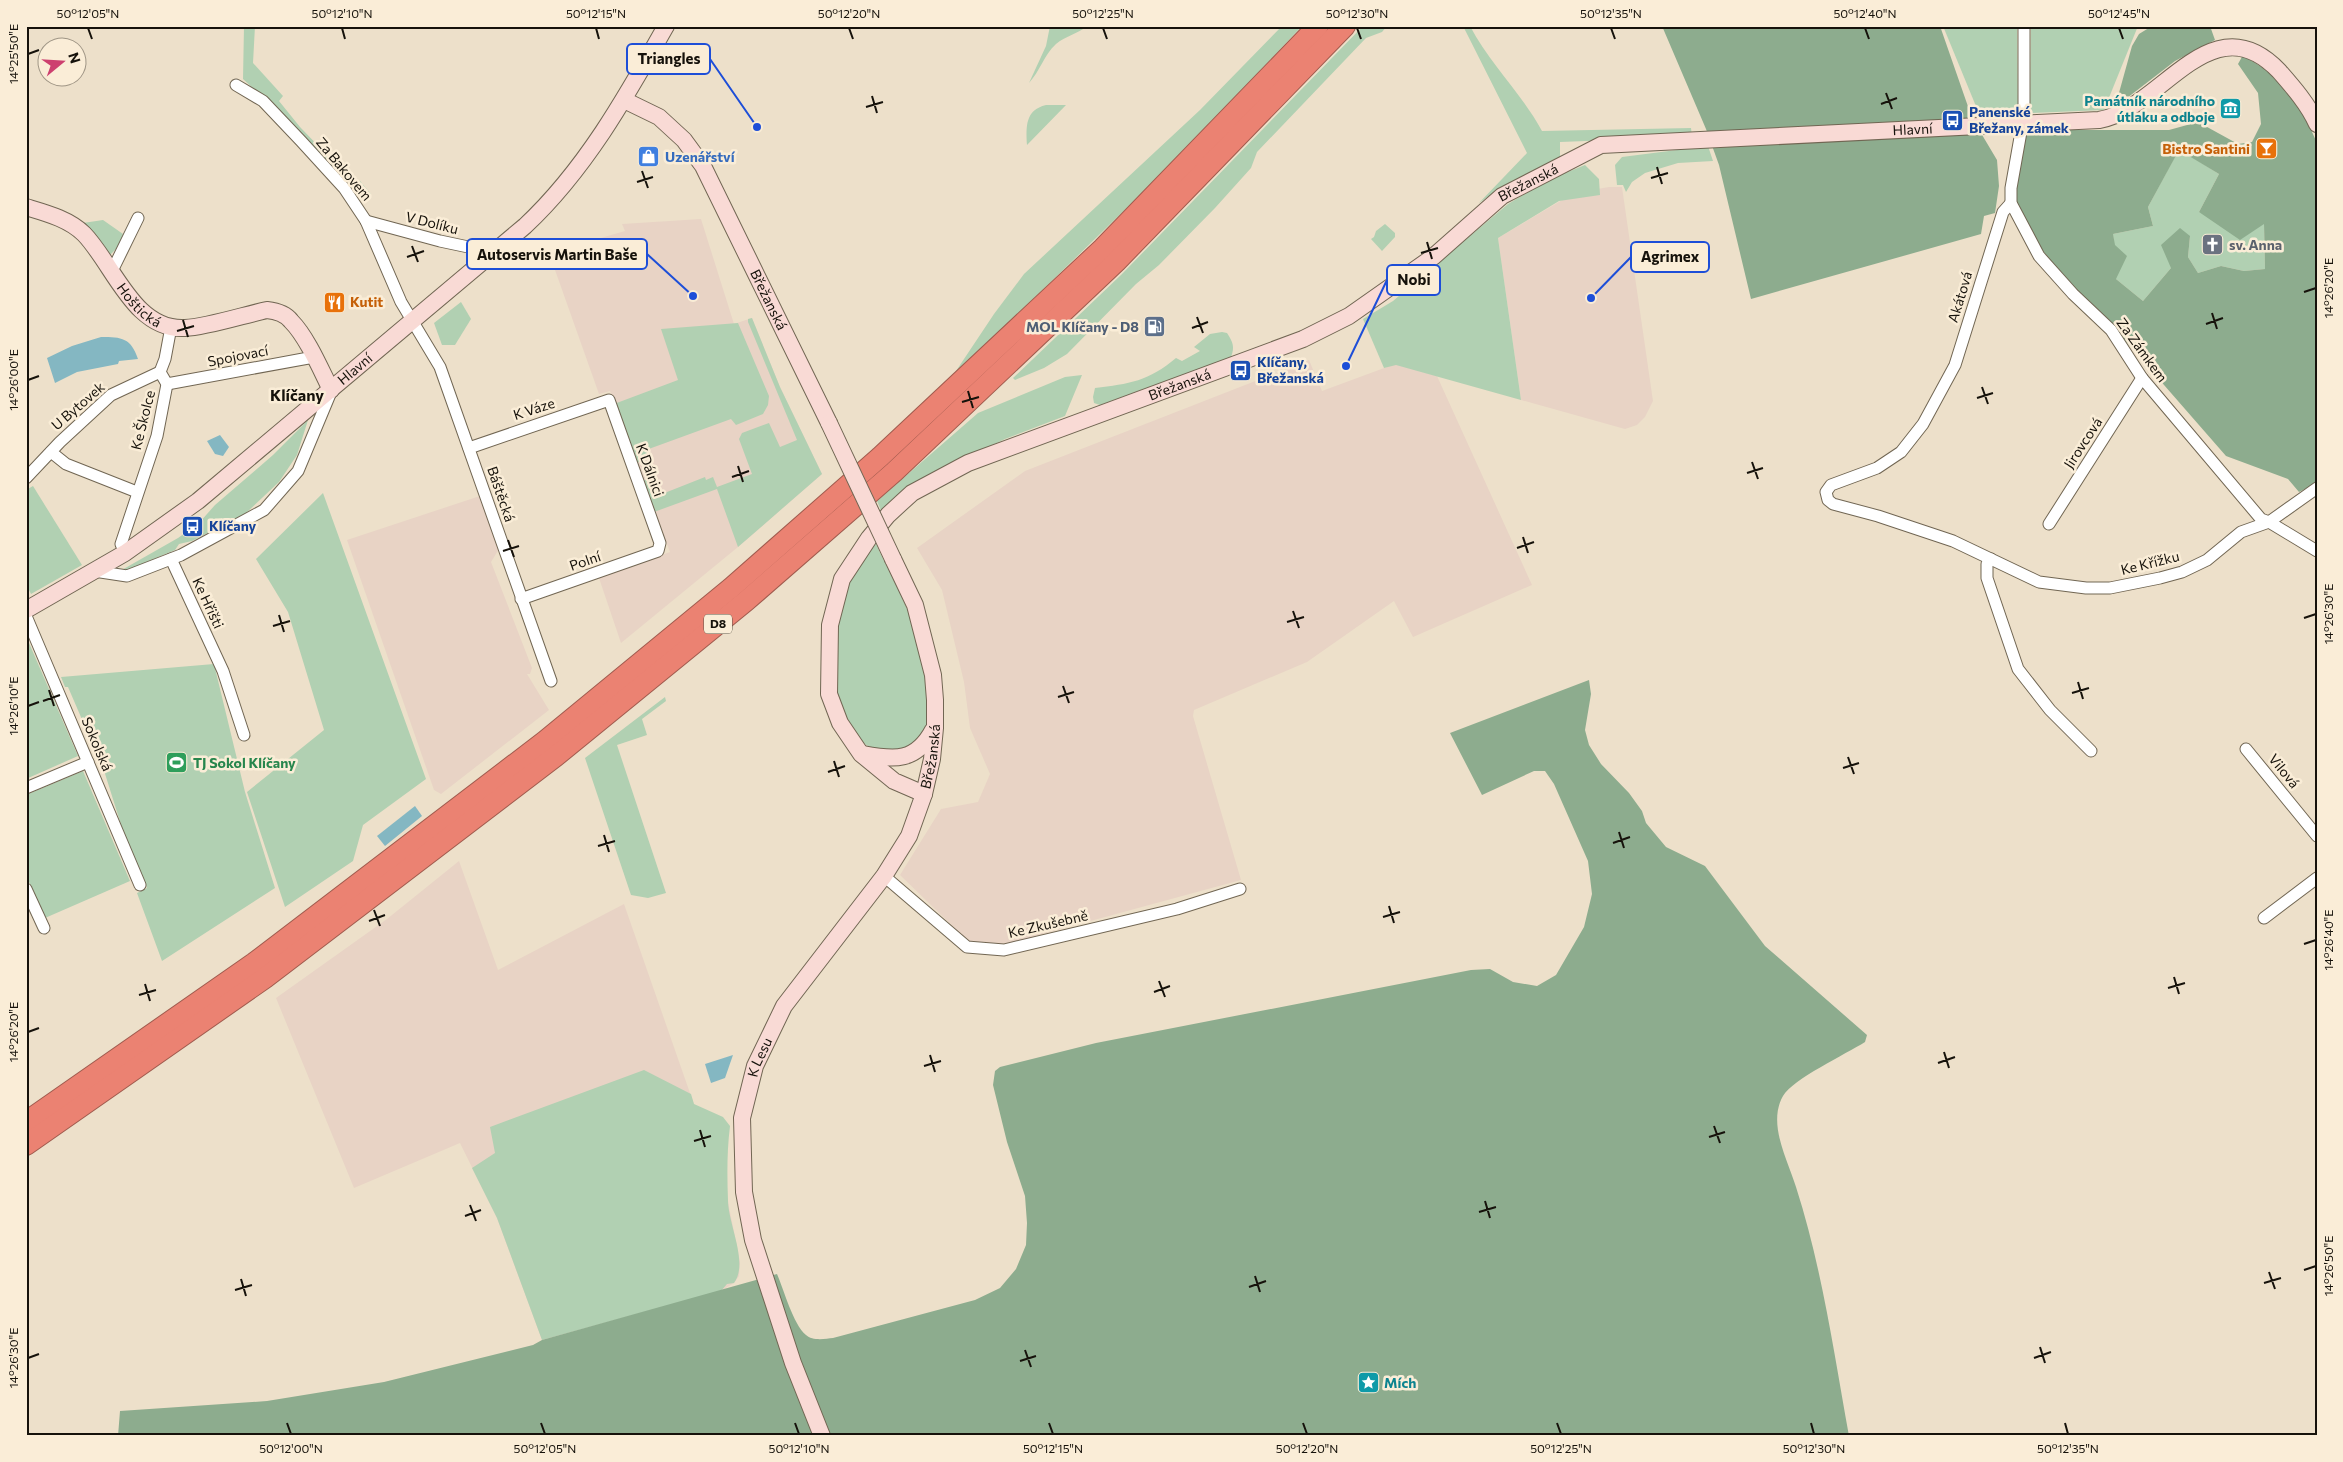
<svg xmlns="http://www.w3.org/2000/svg" width="2343" height="1462" font-family="Commissioner,sans-serif">
<rect width="100%" height="100%" fill="#ede0ca"/>
<g fill="#e8d3c5">
<path d="M1609,187H1622L1653,401L1645,417L1637,425L1625,429L1521,400L1498,238L1574,193Z"/>
<path d="M701,219L734,324L752,318L780,387L822,474L738,547L621,643L599,578L670,552L610,391L599,394L549,253L625,231L622,224Z"/>
<path d="M1309,360L1322,391L1395,364L1437,376L1532,585L1413,637L1394,601L1307,662L1194,710L1193,716L1241,880L1006,944L970,943L900,875L941,809L978,802L990,774L970,728L964,682L942,590L917,548L1025,471Z"/>
<path d="M480,496L499,549L491,562L532,668L530,674H527L549,710L441,794L434,790L347,540Z"/>
<path d="M459,861L498,970L624,904L728,1202L740,1262L739,1276L734,1283L721,1291L542,1340L497,1218L460,1143L354,1188L276,998L387,919Z"/>
</g>
<g fill="#b1d0b2">
<path d="M244,26H255L253,63L283,96L279,101L300,127L326,154L350,177L360,181L371,194L356,196L303,134L243,79Z"/>
<path d="M1050,26H1087C1078,34 1065,36 1056,44C1044,55 1040,71 1029,83L1046,46Z"/>
<path d="M1282,26H1302L1175,161L950,380L994,314L1024,274L1200,110Z"/>
<path d="M1363,26H1387L1382,32L1366,38L1257,152L1251,168L1215,208L1159,265L1136,284L1067,354L1044,368L1015,380L1013,378L1122,274Z"/>
<path d="M1463,26H1470C1490,64 1522,94 1542,131L1691,128L1692,137L1560,142V159L1499,189L1479,203L1527,153Z"/>
<path d="M1943,26H2017L2018,115L1980,116Z"/>
<path d="M2031,26H2138L2104,110L2030,113Z"/>
<path d="M1046,105H1066L1027,145C1026,127 1025,110 1046,105Z"/>
<path d="M1708,146L1713,161L1678,163L1645,173L1632,182L1626,192L1623,185H1617L1615,165L1622,157Z"/>
<path d="M2179,149L2219,174L2199,212L2264,224L2265,269L2244,271L2221,266L2198,273L2188,257L2190,236L2171,268L2143,301L2116,279L2113,234L2153,226L2148,207Z"/>
<path d="M1585,165L1599,179L1600,195L1559,201L1498,238L1521,400L1396,365L1384,368L1363,319L1393,301L1508,204L1548,180Z"/>
<path d="M103,220L123,234L121,244L108,257L83,223Z"/>
<path d="M1385,224L1395,233V237L1382,251L1371,239L1374,237L1376,231Z"/>
<path d="M461,302L471,319L455,345H442L434,323Z"/>
<path d="M752,318L780,387L822,474L738,547L717,489L654,512L642,481L655,476L662,494L705,477L706,480L713,477L717,487L752,474L739,439L742,433L769,423L780,447L797,440L748,322V319Z"/>
<path d="M738,323L769,396L768,405L763,414L736,425L731,419L646,450L649,459L636,463L614,404L678,380L661,329Z"/>
<path d="M1222,332L1227,333C1233,342 1235,347 1231,357L1100,405L1094,403L1093,397L1095,388C1129,384 1149,381 1176,358L1182,361L1200,351L1194,347L1210,334Z"/>
<path d="M1082,375L1065,416L1005,439L945,468L882,513L877,501L978,413L1065,377Z"/>
<path d="M308,420L297,455L279,482L245,514L192,541L179,544L175,550L123,572L120,571L178,538L199,523L215,505L273,455Z"/>
<path d="M33,486L82,565L31,594L26,584V490Z"/>
<path d="M323,493L426,779L363,825L353,861L285,907L247,792L324,730L288,612L256,559Z"/>
<path d="M876,544C886,566 898,587 907,609C918,635 937,706 925,731C922,738 915,743 909,746C899,751 883,753 872,748C862,744 857,735 852,726C825,684 832,629 848,584C853,570 866,555 876,544Z"/>
<path d="M26,636L78,756L26,779Z"/>
<path d="M214,664L245,792L275,888L162,961L137,893L147,888L123,831L96,745H93L68,687H65L61,677Z"/>
<path d="M665,697L666,701L642,719L647,735L617,745L666,893L648,898L631,895L585,758Z"/>
<path d="M83,771L130,881L45,918L26,875V795Z"/>
<path d="M644,1070L691,1094L694,1104L723,1117L730,1126C727,1150 727,1175 728,1200C728,1224 749,1263 734,1283L727,1284L721,1291L542,1340L497,1218L472,1168L495,1153L490,1127Z"/>
</g>
<g fill="#8dac8e" fill-rule="evenodd">
<path d="M1662,26H1940L1972,118L1997,160L1999,186L1995,213L1984,216L1981,234L1751,299L1719,165L1706,129Z"/>
<path d="M2152,26H2210L2215,40L2175,61L2127,98L2117,100L2132,46L2139,34Z"/>
<path d="M2243,55L2272,74L2299,103L2317,143V483L2299,492L2288,479L2226,456L2130,346L2052,265L2016,208L2013,187L2027,130H2169L2198,122L2238,144L2252,142L2261,124L2258,93L2238,64ZM2179,150L2219,174L2199,212L2240,240L2264,224L2265,269L2244,271L2221,266L2198,273L2188,257L2190,236L2180,228L2161,245L2171,268L2143,301L2116,279L2127,256L2115,245L2113,234L2153,226L2148,207Z"/>
<path d="M1589,680L1591,694L1585,730L1589,745L1601,764L1629,793L1642,811L1646,823L1666,847L1705,866L1765,946L1867,1035L1865,1042C1846,1054 1793,1079 1783,1096C1767,1124 1788,1160 1796,1187C1822,1268 1834,1353 1849,1436H118L120,1411L267,1401L384,1382L533,1345L542,1340L777,1274C784,1290 793,1324 806,1335C812,1341 825,1339 833,1338L975,1300L1000,1288L1016,1269L1026,1245L1027,1223L1025,1196L1007,1142L993,1085L995,1071L1000,1067L1096,1043L1471,970L1490,969L1513,982L1537,986L1556,975L1584,927L1592,894L1588,861L1554,784L1545,771H1534L1482,795L1450,733Z"/>
</g>
<g fill="#84b7c2">
<path d="M101,337C122,337 131,338 138,359L119,361L118,364L77,372L55,383L47,358L72,346Z"/>
<path d="M220,435L229,447L223,456L215,454L207,441Z"/>
<path d="M415,806L422,816L385,846L377,836Z"/>
<path d="M733,1055L725,1078L711,1083L705,1064Z"/>
</g>
<g fill="none" stroke-linecap="round" stroke-linejoin="round">
<defs>
<g id="street">
<path d="M2024,26V115L2011,188V203L2039,256L2073,294L2111,330L2142,378L2261,519L2269,522L2317,551"/>
<path d="M236,85L263,101L301,141L344,188L366,221L401,302L440,367L551,681"/>
<path d="M2011,203L2003,212L1955,365L1923,424L1901,452L1877,468L1831,485L1826,492L1828,500L1833,504L1878,516L1953,541L2039,582L2086,588H2110L2160,578L2182,572L2207,560L2241,532L2269,522L2317,488"/>
<path d="M366,221L440,241L473,248L490,257"/>
<path d="M112,271L138,218"/>
<path d="M167,384L314,357"/>
<path d="M469,448L609,400L660,543L658,551L521,599"/>
<path d="M51,452L66,464L137,492"/>
<path d="M26,478L60,442L111,395L160,372"/>
<path d="M2049,524L2142,378"/>
<path d="M125,553L121,544L157,436L167,384L160,372L165,359L171,327"/>
<path d="M171,559L223,671L244,735"/>
<path d="M1991,559L1987,564V578L2018,669L2050,710L2091,751"/>
<path d="M94,571L127,576L181,555L264,510L298,471L331,392"/>
<path d="M26,616L140,885"/>
<path d="M2246,749L2317,836"/>
<path d="M26,788L88,762"/>
<path d="M884,876L967,947L1004,950L1177,909L1240,889"/>
<path d="M26,889L44,928"/>
<path d="M2264,918L2317,878"/>
</g>
<g id="secondary">
<path id="s1" d="M624,100L659,117L684,140L703,166L829,423"/>
<path id="s2" d="M26,207C46,213 69,219 84,234C114,265 134,331 185,328C207,327 244,315 267,310C276,311 285,313 291,321C307,337 321,370 331,390"/>
<path id="s3" d="M26,610L125,553L198,501L525,226C585,170 626,97 666,26"/>
<path d="M863,754C895,760 916,762 933,730"/>
<path id="s4" d="M924,794L894,781L861,754L840,723L829,694L830,625L842,579L869,538L888,515L912,493L968,463L1303,339L1349,316L1433,257L1502,196L1601,145L2099,120C2161,110 2211,0 2279,71C2293,87 2308,104 2317,124"/>
<path id="s5" d="M822,1436L793,1363L753,1240L744,1192L742,1118L755,1066L784,1006L884,876L909,836L924,794L932,759L935,728V700L933,675L915,605L893,559"/>
</g>
<g id="highway">
<path d="M26,1122L254,963L545,741L731,588L880,457L1103,248L1318,26"/>
<path d="M26,1145L265,978L556,756L746,601L894,472L1116,262L1345,26"/>
</g>
</defs>
<use href="#street" stroke="#716653" stroke-width="13"/>
<use href="#secondary" stroke="#716653" stroke-width="18"/>
<use href="#highway" stroke="#a05b4e" stroke-width="22"/>
<use href="#street" stroke="#fff" stroke-width="11"/>
<use href="#secondary" stroke="#f9dad5" stroke-width="16"/>
<use href="#highway" stroke="#eb8272" stroke-width="20"/>
<defs>
<path id="secondary-bridge" d="M829,423L893,559"/>
</defs>
<use href="#secondary-bridge" stroke="#716653" stroke-width="18" stroke-linecap="butt"/>
<use href="#secondary-bridge" stroke="#f9dad5" stroke-width="16"/>
</g>
<path fill="none" stroke="#16120b" stroke-width="2" d="M88,28L92,39M342,28L345,39M596,28L599,39M849,28L853,39M1103,28L1107,39M1357,28L1361,39M1611,28L1615,39M1865,28L1869,39M2119,28L2123,39M28,54L39,50M1886,93L1892,109M872,96L877,113M1881,104L1897,98M866,107L883,102M1657,167L1662,184M642,171L648,188M1651,178L1668,173M637,182L653,177M1427,242L1432,259M412,246L418,262M1421,253L1438,248M407,257L424,251M2304,292L2316,288M2212,313L2217,329M1197,317L1203,333M183,320L188,337M2206,324L2223,318M1192,328L1208,322M177,331L194,326M28,380L39,376M1982,387L1988,404M968,391L973,408M1977,398L1993,393M962,402L979,397M1752,462L1758,479M738,466L743,482M1747,473L1763,468M732,477L749,471M1523,537L1528,553M508,540L514,557M1517,548L1534,542M503,551L519,546M1293,611L1299,628M279,615L284,632M2304,618L2316,614M1287,622L1304,617M273,626L290,621M2078,682L2083,699M1063,686L1069,703M49,690L54,706M2072,693L2089,688M1058,697L1074,692M43,701L60,695M28,706L39,702M1848,757L1854,774M834,761L839,777M1843,768L1859,763M828,772L845,766M1619,832L1624,848M604,835L609,852M1613,843L1630,837M598,846L615,841M1389,906L1394,923M374,910L380,926M1383,917L1400,912M369,921L385,915M2304,944L2316,940M2174,977L2179,994M1159,981L1165,997M145,984L150,1001M2168,988L2185,983M1154,992L1170,986M139,995L156,990M28,1032L39,1028M1944,1052L1949,1068M930,1055L935,1072M1938,1063L1955,1057M924,1066L941,1061M1714,1126L1720,1143M700,1130L705,1147M1709,1137L1725,1132M694,1141L711,1136M1485,1201L1490,1218M470,1205L476,1221M1479,1212L1496,1207M465,1216L481,1210M2304,1270L2316,1266M2269,1272L2275,1289M1255,1276L1260,1292M241,1279L246,1296M2264,1283L2281,1278M1249,1287L1266,1281M235,1290L252,1285M2040,1347L2045,1363M1025,1350L1031,1367M28,1358L39,1354M2034,1358L2051,1352M1020,1361L1036,1356M287,1423L291,1434M541,1423L545,1434M795,1423L799,1434M1049,1423L1053,1434M1303,1423L1307,1434M1557,1423L1561,1434M1811,1423L1814,1434M2065,1423L2068,1434"/>
<defs>
<symbol id="museum-square" viewBox="-11 -11 22 22"><rect x="-9" y="-9" width="18" height="18" rx="4" fill="#0f9aa8" stroke="#faedd7"/><path d="M0-6L6-3V-2H-6V-3ZM-5-1h2V3h-2ZM-1-1h2V3h-2ZM3-1h2V3H3ZM-6 4H6V6H-6Z" fill="#fff"/></symbol>
<symbol id="bus-square" viewBox="-11 -11 22 22"><rect x="-9" y="-9" width="18" height="18" rx="4" fill="#1a4fb4" stroke="#faedd7"/><path d="M-5-6H5V4H4V6H2V4H-2V6H-4V4H-5ZM-3.5-4V0h7V-4ZM-3.5 1.2v1.5H-2V1.2ZM2 1.2v1.5H3.5V1.2Z" fill="#fff"/></symbol>
<symbol id="bar-square" viewBox="-11 -11 22 22"><rect x="-9" y="-9" width="18" height="18" rx="4" fill="#e8710a" stroke="#faedd7"/><path d="M-6-5H6L.8 .8V4.5H3.5V6h-7V4.5H-.8V.8Z" fill="#fff"/></symbol>
<symbol id="shop-square" viewBox="-11 -11 22 22"><rect x="-9" y="-9" width="18" height="18" rx="4" fill="#3f7fe0" stroke="#faedd7"/><path d="M-5-2.5h2.3a2.7 3.5 0 0 1 5.4 0H5L5.5 6h-11ZM-1.5-2.5h3a1.5 2.3 0 0 0-3 0Z" fill="#fff"/></symbol>
<symbol id="church-square" viewBox="-11 -11 22 22"><rect x="-9" y="-9" width="18" height="18" rx="4" fill="#6b7280" stroke="#faedd7"/><path d="M-1.2-6h2.4v3.5h3.3v2.4h-3.3V6h-2.4V-.1h-3.3v-2.4h3.3Z" fill="#fff"/></symbol>
<symbol id="restaurant-square" viewBox="-11 -11 22 22"><rect x="-9" y="-9" width="18" height="18" rx="4" fill="#e8710a" stroke="#faedd7"/><path d="M-5-6h1v4h1v-4h1v4h1v-4h1v5L-1.5 .5V6h-2V.5L-5-1ZM5-6V6H3V1.5H1.5Q1.5-4 5-6Z" fill="#fff"/></symbol>
<symbol id="fuel-square" viewBox="-11 -11 22 22"><rect x="-9" y="-9" width="18" height="18" rx="4" fill="#5c6f8a" stroke="#faedd7"/><path d="M-5.5-6h7V0h2V4h1.3V-2.5L3-4.5l.8-.8L6-3V5H2.5V1h-1V6h-7ZM-4.2-4.7v3.2H.2V-4.7Z" fill="#fff"/></symbol>
<symbol id="stadium-square" viewBox="-11 -11 22 22"><rect x="-9" y="-9" width="18" height="18" rx="4" fill="#2e9e5b" stroke="#faedd7"/><path d="M0-5a6.5 5 0 1 0 0 10a6.5 5 0 1 0 0-10ZM-3.5-1.8h7v3.6h-7Z" fill="#fff"/></symbol>
<symbol id="sight-square" viewBox="-11 -11 22 22"><rect x="-9" y="-9" width="18" height="18" rx="4" fill="#0f9aa8" stroke="#faedd7"/><path d="M0-6L1.8-2.2L6-1.7L2.9 1.2L3.7 5.4L0 3.3L-3.7 5.4L-2.9 1.2L-6-1.7L-1.8-2.2Z" fill="#fff"/></symbol>
</defs>
<g fill-rule="evenodd">
<use href="#museum-square" x="2218" y="96" width="25" height="25"/>
<use href="#bus-square" x="1940" y="108" width="25" height="25"/>
<use href="#bar-square" x="2254" y="136" width="25" height="25"/>
<use href="#shop-square" x="636" y="144" width="25" height="25"/>
<use href="#church-square" x="2200" y="232" width="25" height="25"/>
<use href="#restaurant-square" x="322" y="290" width="25" height="25"/>
<use href="#fuel-square" x="1142" y="314" width="25" height="25"/>
<use href="#bus-square" x="1228" y="358" width="25" height="25"/>
<use href="#bus-square" x="180" y="514" width="25" height="25"/>
<use href="#stadium-square" x="164" y="750" width="25" height="25"/>
<use href="#sight-square" x="1356" y="1370" width="25" height="25"/>
</g>
<g text-anchor="middle" stroke-width="5" stroke-linejoin="round" paint-order="stroke">
<rect fill="#faedd7" stroke="#5a5448" stroke-width="1" x="704" y="614.5" width="28" height="19" rx="4"/>
<g font-size="12" font-weight="bold" fill="#16120b">
<text x="718" y="628">D8</text>
</g>
<g font-size="14" font-weight="bold" fill="#0d838f" stroke="#faedd7" text-anchor="end">
<text x="2215" y="106">Památník národního<tspan x="2215" dy="16">útlaku a odboje</tspan></text>
<text x="1384" y="1388" text-anchor="start">Mích</text>
</g>
<g font-size="14" font-weight="bold" fill="#164399" stroke="#faedd7" text-anchor="start">
<text x="1969" y="117">Panenské<tspan x="1969" dy="16">Břežany, zámek</tspan></text>
<text x="1257" y="367">Klíčany,<tspan x="1257" dy="16">Břežanská</tspan></text>
<text x="209" y="531">Klíčany</text>
</g>
<g font-size="14" fill="#16120b" stroke="#faedd7">
<text dy="5" stroke="none"><textPath href="#s4" startOffset="1462">Hlavní</textPath></text>
<text transform="translate(344 169) rotate(50)" y="5">Za Bakovem</text>
<text dy="5" stroke="none"><textPath href="#s4" startOffset="1068">Břežanská</textPath></text>
<text transform="translate(432 223) rotate(14)" y="5">V Dolíku</text>
<text transform="translate(1960 297) rotate(-73)" y="5">Akátová</text>
<text dy="5" stroke="none"><textPath href="#s1" startOffset="254">Břežanská</textPath></text>
<text dy="5" stroke="none"><textPath href="#s2" startOffset="155">Hoštická</textPath></text>
<text transform="translate(2142 350) rotate(54)" y="5">Za Zámkem</text>
<text transform="translate(238 356) rotate(-11)" y="5">Spojovací</text>
<text dy="5" stroke="none"><textPath href="#s3" startOffset="409">Hlavní</textPath></text>
<text dy="5" stroke="none"><textPath href="#s4" startOffset="661">Břežanská</textPath></text>
<text transform="translate(78 406) rotate(-41)" y="5">U Bytovek</text>
<text transform="translate(534 409) rotate(-18)" y="5">K Váze</text>
<text transform="translate(143 420) rotate(-76)" y="5">Ke Školce</text>
<text transform="translate(2083 443) rotate(-57)" y="5">Jirovcová</text>
<text transform="translate(650 470) rotate(70)" y="5">K Dálnici</text>
<text transform="translate(501 494) rotate(71)" y="5">Báštěcká</text>
<text transform="translate(585 561) rotate(-19)" y="5">Polní</text>
<text transform="translate(2150 563) rotate(-14)" y="5">Ke Křížku</text>
<text transform="translate(208 603) rotate(65)" y="5">Ke Hřišti</text>
<text transform="translate(97 744) rotate(67)" y="5">Sokolská</text>
<text dy="5" stroke="none"><textPath href="#s5" startOffset="745">Břežanská</textPath></text>
<text transform="translate(2284 771) rotate(51)" y="5">Vilová</text>
<text transform="translate(1048 924) rotate(-13)" y="5">Ke Zkušebně</text>
<text dy="5" stroke="none"><textPath href="#s5" startOffset="394">K Lesu</textPath></text>
</g>
<g font-size="14" font-weight="bold" fill="#c56008" stroke="#faedd7" text-anchor="end">
<text x="2250" y="154">Bistro Santini</text>
<text x="350" y="307" text-anchor="start">Kutit</text>
</g>
<g font-size="14" font-weight="bold" fill="#366cbe" stroke="#faedd7" text-anchor="start">
<text x="665" y="162">Uzenářství</text>
</g>
<g font-size="14" font-weight="bold" fill="#5b616d" stroke="#faedd7" text-anchor="start">
<text x="2229" y="250">sv. Anna</text>
</g>
<g font-size="14" font-weight="bold" fill="#4e5e75" stroke="#faedd7" text-anchor="end">
<text x="1139" y="332">MOL Klíčany - D8</text>
</g>
<g font-size="14" font-weight="bold" fill="#27864d" stroke="#faedd7" text-anchor="start">
<text x="193" y="768">TJ Sokol Klíčany</text>
</g>
<g font-size="16" font-weight="bold" fill="#16120b" stroke="#faedd7">
<text x="297" y="401">Klíčany</text>
</g>
</g>
<path fill="none" stroke="#1d4ed8" stroke-width="2" d="M757 127L710 59M693 296L647 254M1591 298L1631 257M1346 366L1387 280"/>
<g fill="#1d4ed8" stroke="#faedd7" stroke-width="2">
<circle cx="757" cy="127" r="5"/>
<circle cx="693" cy="296" r="5"/>
<circle cx="1591" cy="298" r="5"/>
<circle cx="1346" cy="366" r="5"/>
</g>
<g fill="#faedd7" stroke="#1d4ed8" stroke-width="2">
<rect x="627" y="44" width="83" height="30" rx="5"/>
<rect x="467" y="239" width="180" height="30" rx="5"/>
<rect x="1631" y="242" width="78" height="30" rx="5"/>
<rect x="1387" y="265" width="53" height="30" rx="5"/>
</g>
<g font-size="15" text-anchor="middle" font-weight="bold" fill="#16120b">
<text x="669" y="64">Triangles</text>
<text x="557" y="260">Autoservis Martin Baše</text>
<text x="1670" y="262">Agrimex</text>
<text x="1414" y="285">Nobi</text>
</g>
<rect width="2343" height="1462" fill="none" stroke="#faedd7" stroke-width="55"/>
<g transform="translate(62 62) rotate(72)"><circle r="24" fill="#faedd7" stroke="#9f9585"/>
<path d="M0-4L9 19L0 12L-9 19Z" fill="#cd406f"/>
<text y="-8" font-size="14" font-weight="bold" text-anchor="middle" fill="#16120b">N</text>
</g>
<rect x="28" y="28" width="2288" height="1406" fill="none" stroke="#16120b" stroke-width="2"/>
<g font-size="12" text-anchor="middle" fill="#16120b">
<text x="88" y="18">50°12'05"N</text>
<text x="342" y="18">50°12'10"N</text>
<text x="596" y="18">50°12'15"N</text>
<text x="849" y="18">50°12'20"N</text>
<text x="1103" y="18">50°12'25"N</text>
<text x="1357" y="18">50°12'30"N</text>
<text x="1611" y="18">50°12'35"N</text>
<text x="1865" y="18">50°12'40"N</text>
<text x="2119" y="18">50°12'45"N</text>
<text transform="translate(14 54) rotate(-90)" y="4">14°25'50"E</text>
<text transform="translate(2329 288) rotate(-90)" y="4">14°26'20"E</text>
<text transform="translate(14 380) rotate(-90)" y="4">14°26'00"E</text>
<text transform="translate(2329 614) rotate(-90)" y="4">14°26'30"E</text>
<text transform="translate(14 706) rotate(-90)" y="4">14°26'10"E</text>
<text transform="translate(2329 940) rotate(-90)" y="4">14°26'40"E</text>
<text transform="translate(14 1032) rotate(-90)" y="4">14°26'20"E</text>
<text transform="translate(2329 1266) rotate(-90)" y="4">14°26'50"E</text>
<text transform="translate(14 1358) rotate(-90)" y="4">14°26'30"E</text>
<text x="291" y="1453">50°12'00"N</text>
<text x="545" y="1453">50°12'05"N</text>
<text x="799" y="1453">50°12'10"N</text>
<text x="1053" y="1453">50°12'15"N</text>
<text x="1307" y="1453">50°12'20"N</text>
<text x="1561" y="1453">50°12'25"N</text>
<text x="1814" y="1453">50°12'30"N</text>
<text x="2068" y="1453">50°12'35"N</text>
</g>
</svg>
